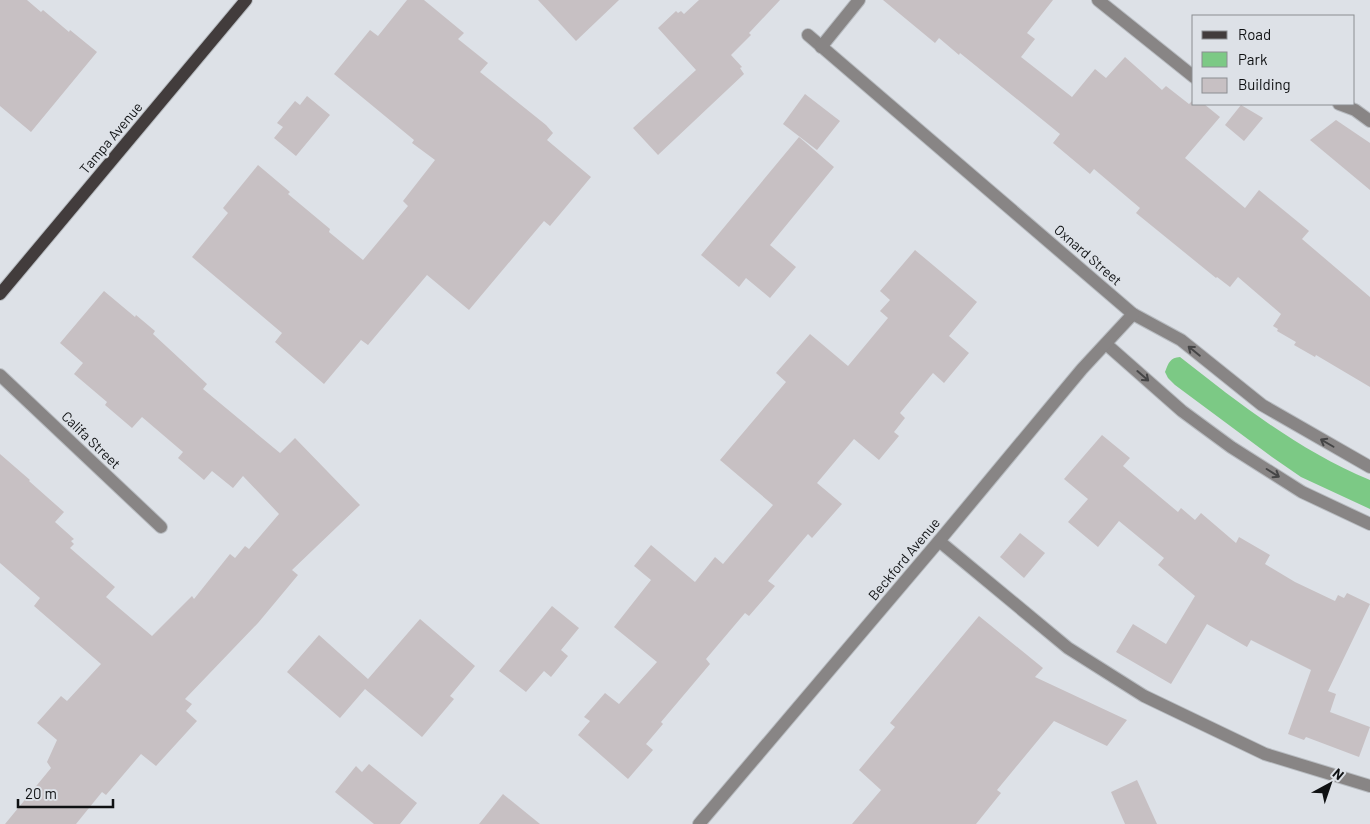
<svg xmlns="http://www.w3.org/2000/svg" width="1370" height="824" font-family="Barlow,sans-serif">
<rect width="100%" height="100%" fill="#dde1e7"/>
<path fill="#7cc985" d="M1180,357C1240,404 1298,450 1370,480V509L1301,477L1272,457L1175,385L1168,378L1165,372C1169,362 1170,358 1180,357Z"/>
<g fill="#c7c0c3">
<path d="M0,0H27L41,12L43,10L69,32L70,30L97,52L31,132L0,106Z"/>
<path d="M407,0H424L464,33L458,39L488,63L480,72L546,125L553,133L547,140L591,177L550,226L544,221L469,310L427,275L368,345L361,340L324,384L275,342L282,333L192,257L228,213L223,208L258,165L290,192L288,194L330,229L329,232L363,260L408,206L403,201L435,160L412,143L414,140L334,74L370,30L378,36Z"/>
<path d="M538,0H619L576,41Z"/>
<path d="M699,0H780L749,33L751,35L731,55L742,67L740,68L744,74L658,155L633,128L696,70L658,28L676,11L678,13L681,11L684,14Z"/>
<path d="M883,0H1053L1027,33L1035,39L1021,57L1072,97L1095,69L1106,78L1125,57L1162,90L1166,86L1189,104L1194,99V104H1204L1220,117L1185,158L1245,208L1259,190L1309,231L1302,239L1370,297V387L1316,355L1315,357L1294,345L1296,342L1277,331L1278,329L1273,326L1281,314L1238,277L1230,287L1217,277L1216,278L1136,213L1140,208L1094,169L1090,174L1053,143L1060,134L960,53L959,55L939,38L935,43Z"/>
<path d="M805,94L840,121L817,150L783,124Z"/>
<path d="M307,96L330,115L296,156L274,138L283,127L277,123L295,101L300,105Z"/>
<path d="M1241,105L1263,118L1244,141L1225,125Z"/>
<path d="M1336,120L1370,143V190L1310,140Z"/>
<path d="M799,137L834,167L770,245L796,267L770,298L746,278L739,287L701,255Z"/>
<path d="M915,250L977,302L949,336L969,353L944,383L933,373L900,413L905,418L894,432L899,436L879,460L854,439L817,483L842,504L812,538L808,534L768,581L775,586L749,616L745,613L706,659L710,664L661,722L663,724L646,744L653,750L628,779L578,735L590,721L584,717L605,693L619,704L657,662L614,627L651,580L634,566L651,545L695,582L715,557L723,564L773,505L720,460L786,382L776,373L810,334L848,366L888,318L880,311L890,300L880,291Z"/>
<path d="M104,291L135,317L136,315L155,331L153,334L207,384L203,389L280,453L295,438L360,505L292,570L298,575L258,623L185,699L192,704L186,711L197,721L156,766L141,754L106,795L102,792L76,824H5L51,768L47,762L57,740L37,723L61,696L67,701L101,664L34,606L40,598L0,563V454L30,480L29,481L64,512L55,522L74,539L71,541L74,544L70,548L115,587L106,597L152,636L192,596L194,599L230,554L235,558L245,546L249,549L279,514L243,476L233,488L212,471L204,480L178,458L183,452L142,417L132,428L105,405L107,402L74,374L83,363L60,343Z"/>
<path d="M1102,435L1130,458L1123,466L1178,512L1181,508L1195,520L1201,513L1236,543L1239,537L1270,555L1265,564L1295,582L1335,601L1338,595L1344,598L1347,593L1370,604L1328,691L1336,694L1330,712L1370,727L1359,757L1306,737L1304,740L1288,734L1311,670L1251,640L1247,647L1207,624L1171,684L1116,652L1133,624L1166,644L1195,596L1158,565L1164,558L1119,521L1098,547L1068,522L1088,499L1064,479Z"/>
<path d="M1020,533L1045,553L1024,578L1000,557Z"/>
<path d="M552,606L579,628L561,650L568,656L551,677L544,671L526,692L499,671Z"/>
<path d="M979,616L1043,668L1035,677L1127,720L1107,746L1054,721L997,790L1001,793L976,824H852L881,790L859,770L895,727L890,723Z"/>
<path d="M420,619L475,666L450,696L454,699L422,737L365,689L340,718L287,672L319,635L368,679Z"/>
<path d="M369,764L417,803L400,824H374L335,792L356,766L362,772Z"/>
<path d="M1137,780L1157,824H1125L1111,792Z"/>
<path d="M503,794L540,824H479Z"/>
</g>
<g fill="none" stroke-linecap="round" stroke-linejoin="round">
<defs>
<g id="minor">
<path d="M1098,0L1194,77"/>
<path d="M808,35L1133,314L1181,340L1262,405L1370,467"/>
<path d="M821,47L859,0"/>
<path d="M1339,104L1355,110L1370,121"/>
<path d="M1106,344L1182,411L1231,447L1302,492L1370,524"/>
<path d="M0,375L161,527"/>
<path d="M939,541L1068,648L1144,696L1265,754L1370,786"/>
<path d="M699,824L939,541L1082,369L1133,314"/>
</g>
<path id="major" d="M0,294L246,0"/>
</defs>
<use href="#minor" stroke="#b8bcc1" stroke-width="14"/>
<use href="#major" stroke="#b8bcc1" stroke-width="14"/>
<use href="#minor" stroke="#888585" stroke-width="12"/>
<use href="#major" stroke="#423c3c" stroke-width="12"/>
</g>
<defs><path id="oneway-shaft" d="M-6 0H5M1.5-3L5.5 0L1.5 3" fill="none" stroke-width="1.6" stroke-linecap="round" stroke-linejoin="round" transform="scale(1.25)"/></defs>
<g stroke="#454546">
<use href="#oneway-shaft" transform="translate(1194 351) rotate(-141)"/>
<use href="#oneway-shaft" transform="translate(1143 376) rotate(41)"/>
<use href="#oneway-shaft" transform="translate(1327 443) rotate(-150)"/>
<use href="#oneway-shaft" transform="translate(1273 473) rotate(32)"/>
</g>
<g text-anchor="middle" stroke-width="5" stroke-linejoin="round" paint-order="stroke">
<g font-size="14" fill="#0f1113" stroke="#dde1e7">
<text transform="translate(111 138) rotate(-50)" y="5">Tampa Avenue</text>
<text transform="translate(1088 255) rotate(41)" y="5">Oxnard Street</text>
<text transform="translate(91 440) rotate(44)" y="5">Califa Street</text>
<text transform="translate(904 559) rotate(-50)" y="5">Beckford Avenue</text>
</g>
</g>
<rect x="1192" y="15" width="162" height="90" fill="#dde1e7" stroke="#8b8e92"/>
<rect x="1202" y="31" width="25" height="8" fill="#423c3c" stroke="#8b8e92"/>
<text x="1238" y="40" font-size="15" fill="#0f1113">Road</text>
<rect x="1202" y="52" width="25" height="15" fill="#7cc985" stroke="#8b8e92"/>
<text x="1238" y="65" font-size="15" fill="#0f1113">Park</text>
<rect x="1202" y="78" width="25" height="15" fill="#c7c0c3" stroke="#8b8e92"/>
<text x="1238" y="90" font-size="15" fill="#0f1113">Building</text>
<g transform="translate(1330 784) rotate(40)" stroke="#dde1e7" stroke-width="4" paint-order="stroke">
<path d="M0-4L9 19L0 12L-9 19Z" fill="#0f1113"/>
<text y="-8" font-size="14" font-weight="bold" text-anchor="middle" fill="#0f1113">N</text>
</g>
<path d="M18 799v8h95v-8" fill="none" stroke="#0f1113" stroke-width="2.5"/>
<text x="25" y="799" font-size="15" fill="#0f1113" stroke="#dde1e7" stroke-width="4" paint-order="stroke">20 m</text>
</svg>
